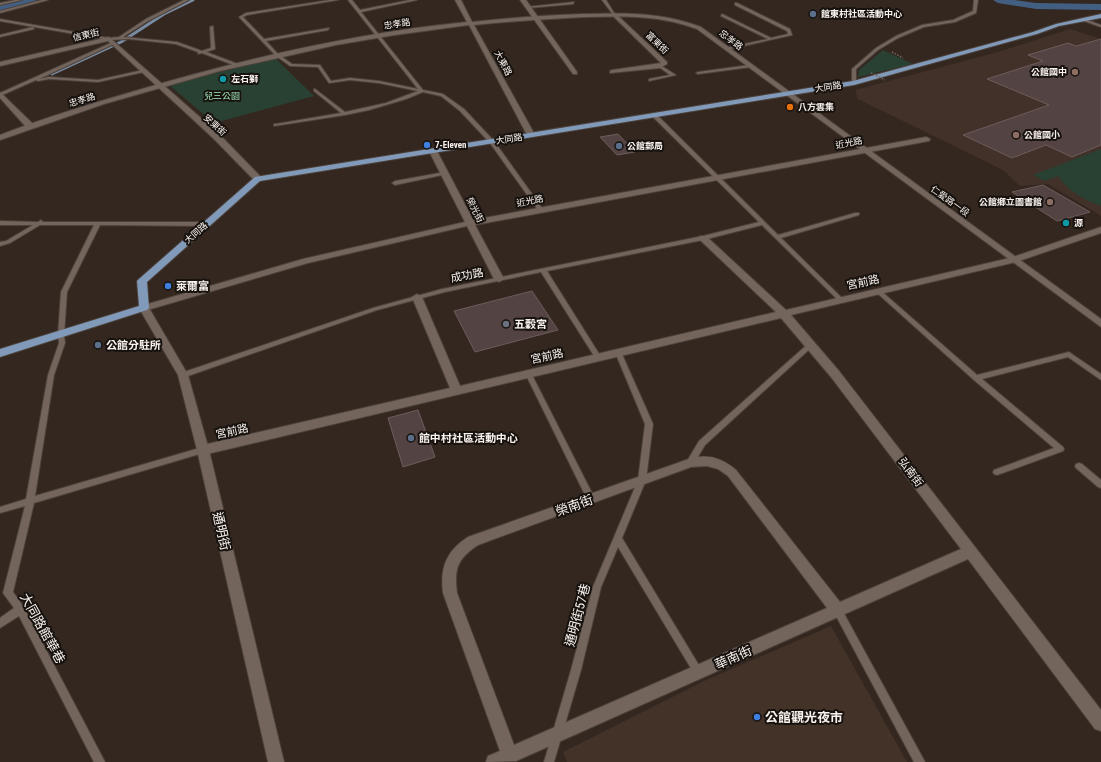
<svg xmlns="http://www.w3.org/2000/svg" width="1101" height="762" font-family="'Roboto Condensed','Noto Sans TC',sans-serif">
<rect width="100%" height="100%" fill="#332720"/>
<path fill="#423228" d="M831,626L907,762H567L563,752L704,681Z"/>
<path fill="#423128" d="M1070,29L1101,39V216L1048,184L1020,186L1003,170L858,99L855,90L998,52Z"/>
<g fill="#294132">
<path d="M883,50L913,64L858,77L859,70Z"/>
<path d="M275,58L314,96L214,123L169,85Z"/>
<path d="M1101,149V206C1084,200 1068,191 1058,176L1045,181L1033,175Z"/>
</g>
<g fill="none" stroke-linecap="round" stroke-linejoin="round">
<path stroke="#798ba1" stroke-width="3" d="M52,74L121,42L164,14L193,0"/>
<g fill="#425f81" fill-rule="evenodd">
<path d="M21,0H37L35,2L0,11V5Z"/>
<path d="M993,0H1015L1036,3L1101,4V10L1036,9L998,3Z"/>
</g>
</g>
<g fill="#534342" stroke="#6d5c5b">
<path d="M1101,39V145L1072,157L1046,145L1012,158L963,135L1049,105L987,79L1043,61L1028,55L1068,43L1076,46Z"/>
<path d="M618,134L635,152L617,155L600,137Z"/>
<path d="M1043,185L1090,212L1057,221L1012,192Z"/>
<path d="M532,291L558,330L475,352L454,311Z"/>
<path d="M418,410L435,457L403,467L388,418Z"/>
</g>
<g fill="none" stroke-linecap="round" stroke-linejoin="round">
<defs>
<g id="service">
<path d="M15,0H22L0,5V3Z"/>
<path d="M42,0H48L0,13V11Z"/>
<path d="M184,0H189L148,21L123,37L177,42L202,51L211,48L210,27L213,26L215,49L206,52L238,64V66H236L202,53L198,54V52L176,44L129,39L109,40L0,21V19L109,38L119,37L146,19Z"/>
<path d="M330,0H338L247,15L243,17L264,39L329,28L328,30L266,41L278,54L292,64L320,65L331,81L350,78L379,81L418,89L348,0H352L360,10L410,0H417L361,12L423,90L443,94L464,109L494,141L542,208V210H538L490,143L460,111L441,96L423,92L406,99L369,110L345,115L274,126V124H276L341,113L314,91V89H315L345,112L386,103L418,91L379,83L350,80L329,83L318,67L290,66L276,56L239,17L246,13Z"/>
<path d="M602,0H606L616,16H614Z"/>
<path d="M974,0H978L976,13L955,22L924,27L898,38L878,50L856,69V83L854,84L852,83V69L876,48L896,36L922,25L953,20L973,11Z"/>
<path d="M574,2L573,4L528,8L526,7Z"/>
<path d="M735,3H737L790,29L792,35L726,50V48L768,39L721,16L722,14L771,38L788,34L787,31L735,5Z"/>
<path d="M1082,18L1101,25V27L1081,20Z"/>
<path d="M33,27L34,29L0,37V35Z"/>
<path d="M113,42H114V44L39,79L49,77L98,80L143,70L145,71L144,72L98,82L49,79L38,81L36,80L0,96V93Z"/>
<path d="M660,65L676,75L649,81V79L670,75L659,67L658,66Z"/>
<path d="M750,65L752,66L751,67L698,74L696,73L698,72Z"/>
<path d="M653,115H657L778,235L855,213H859V215L781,238L842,298L843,299L842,300H838L762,225L703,240L547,271L601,357L598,359H596L541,272L445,292L377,310L185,377H183L180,375L181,373L373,308L442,289L703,236L759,222L653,117Z"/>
<path d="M445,172L447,173V174L395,185L392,183L395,181Z"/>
<path d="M41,220L43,222H206L209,224L206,226L100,225L67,292L64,335L65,343L54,375L35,496L203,447L206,448L207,450L206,452L203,453L34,503L13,592L23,606L105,762H94L19,616L0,628V618L14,608L3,593L25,506L0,513V507L26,499L48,375L59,343L58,335L61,292L94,225H40L10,243L0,246V242L6,241L33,225H0V221L38,222Z"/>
<path d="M878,289L880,290L977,375L1069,352L1101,374V380L1068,357L982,379L1063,447L1064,449L1063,451L1000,474L997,475L994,474L993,472L994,470L1054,448L974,380L876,292L875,291L876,290Z"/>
<path d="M809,343H813L814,345L705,445L693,465L690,466L687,465L686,463L699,441Z"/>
<path d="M616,350H618L621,352L653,424L646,480L622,538L703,672L701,675L698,677L695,675L618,547L601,587L581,670L554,762H544L571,670L593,587L638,480L645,424L615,352Z"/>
<path d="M526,371H528L531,373L595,499L594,501L591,502L588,501L525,373Z"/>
<path d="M1079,463L1082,464L1101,480V488L1098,487L1076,468L1075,466L1076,464Z"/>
<path d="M838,607L841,608L925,762H914L835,614L833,611L835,608Z"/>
</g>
<g id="minor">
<path d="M520,0H526L577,72V74H573Z"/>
<path d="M615,13L667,62V64L660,68L610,73V71L612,70L661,63L613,16Z"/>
<path d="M109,37L219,134L261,177V181H255L213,138L108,41L0,66V62Z"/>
<path d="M0,92L33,124V128H27L0,98Z"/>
<path d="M926,137L930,139L929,141L475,225L504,279L499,282L494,279L467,226L308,263L144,311L139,308L141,306L303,259L465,222L429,151L433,149L437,151L473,220Z"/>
<path d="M1101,227V233L1016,262L791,315L839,371L1101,710V731L1095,729L968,559L516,761L486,762L488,756L500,751L443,593C440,568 446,551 468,537L686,460C705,453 721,457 736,470L840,602L961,549L831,377L781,318L203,455L199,453L197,450L199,447L203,445L450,388L412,297L417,294L422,297L460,386L776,312L700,240V236H706L786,310L1010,258ZM707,466L718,469L728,476L827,608L514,745L457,593C454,569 457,559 478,545L691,467Z"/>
</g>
<g id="tertiary">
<path d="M455,0H461L472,22C509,18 546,15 583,14C624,13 662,12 701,27L1101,319V327L697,29C660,15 624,16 585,17C548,19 511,21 474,25L535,135L531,137L527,135L469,25L395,35L336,45L220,71L104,104L0,140V135C44,118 90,104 135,91C243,59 355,33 467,22Z"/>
<path d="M144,305L149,308L188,375L209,450L284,762H268L197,450L178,375L139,308Z"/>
</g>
<path id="primary" d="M1101,14V18L1059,26L1037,34L854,85L260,181L147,282L149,308L147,310L0,357V349L139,306L137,281L139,279L255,177L853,81L1033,32L1056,24Z"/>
</defs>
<use href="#service" stroke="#4c423b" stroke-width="2"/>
<use href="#minor" stroke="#4c423b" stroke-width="2"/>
<use href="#tertiary" stroke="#4c423b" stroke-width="2"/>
<use href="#primary" stroke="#4c423b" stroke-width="2"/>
<path stroke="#726760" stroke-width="1.5" stroke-dasharray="1.5 1.5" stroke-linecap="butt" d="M892,52L903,58"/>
<use href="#service" fill="#73655c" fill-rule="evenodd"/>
<use href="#minor" fill="#73655c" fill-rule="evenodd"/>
<use href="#tertiary" fill="#73655c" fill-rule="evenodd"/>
<use href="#primary" fill="#829ab9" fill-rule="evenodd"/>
<path stroke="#726760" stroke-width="1.5" stroke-dasharray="1.5 1.5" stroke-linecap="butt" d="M871,73L885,80"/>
</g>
<g fill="#5c6f8a" stroke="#17120e" stroke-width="1.5">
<circle cx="813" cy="14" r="4"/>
<circle cx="619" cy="146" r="4"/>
<circle cx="98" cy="345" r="4"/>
<circle cx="411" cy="438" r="4"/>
</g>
<g fill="#8d6e63" stroke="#17120e" stroke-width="1.5">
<circle cx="1075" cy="72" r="4"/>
<circle cx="1016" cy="135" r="4"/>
<circle cx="1050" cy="202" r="4"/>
</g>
<g fill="#0f9aa8" stroke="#17120e" stroke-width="1.5">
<circle cx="223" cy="79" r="4"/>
<circle cx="1066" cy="223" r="4"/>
</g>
<circle fill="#e8710a" stroke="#17120e" stroke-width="1.5" cx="790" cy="107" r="4"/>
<g fill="#3f7fe0" stroke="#17120e" stroke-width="1.5">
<circle cx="427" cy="145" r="4"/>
<circle cx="168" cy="286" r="4"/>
<circle cx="757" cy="717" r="4"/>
</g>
<circle fill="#6b7280" stroke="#17120e" stroke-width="1.5" cx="506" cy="324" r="4"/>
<g text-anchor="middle" stroke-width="4" stroke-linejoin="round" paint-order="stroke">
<g font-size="9" font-weight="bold" fill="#faf2ed" stroke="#17120e" text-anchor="start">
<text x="821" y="17">館東村社區活動中心</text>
<text x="1067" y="75" text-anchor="end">公館國中</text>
<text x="231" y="82">左石獅</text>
<text x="798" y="110">八方雲集</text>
<text x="1024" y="138">公館國小</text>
<text x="435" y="148">7-Eleven</text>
<text x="627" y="149">公館郵局</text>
<text x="1042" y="205" text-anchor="end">公館鄉立圖書館</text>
<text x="1074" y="226">源</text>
</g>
<g font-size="9" fill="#faf2ed" stroke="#17120e">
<text transform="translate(397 24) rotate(-9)" y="3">忠孝路</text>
<text transform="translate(86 35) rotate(-13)" y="3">信東街</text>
<text transform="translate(731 40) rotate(37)" y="3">忠孝路</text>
<text transform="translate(657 43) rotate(44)" y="3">富東街</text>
<text transform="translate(503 63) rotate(62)" y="3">大東路</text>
<text transform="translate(828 87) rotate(-9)" y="3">大同路</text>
<text transform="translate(82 100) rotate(-17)" y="3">忠孝路</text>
<text transform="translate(215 125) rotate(42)" y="3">安東街</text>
<text transform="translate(509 139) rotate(-9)" y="3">大同路</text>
<text transform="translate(849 143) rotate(-11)" y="3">近光路</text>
<text transform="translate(530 201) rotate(-11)" y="3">近光路</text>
<text transform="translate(950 201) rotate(36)" y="3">仁愛路一段</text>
<text transform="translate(475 210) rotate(63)" y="3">榮光街</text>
<text transform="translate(196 233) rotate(-41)" y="3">大同路</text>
</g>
<g font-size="9" fill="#a3ebbd" stroke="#17120e">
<text x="222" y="99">兒三公園</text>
</g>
<g font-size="11" fill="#faf2ed" stroke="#17120e">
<text transform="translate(467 275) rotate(-11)" y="4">成功路</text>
<text transform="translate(863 282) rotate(-13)" y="4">宮前路</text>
<text transform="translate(547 356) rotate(-13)" y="4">宮前路</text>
<text transform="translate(232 431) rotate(-13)" y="4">宮前路</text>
<text transform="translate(911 472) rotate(53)" y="4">弘南街</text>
</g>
<g font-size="11" font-weight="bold" fill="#faf2ed" stroke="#17120e" text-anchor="start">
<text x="176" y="290">萊爾富</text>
<text x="514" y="328">五穀宮</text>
<text x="106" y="349">公館分駐所</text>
<text x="419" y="442">館中村社區活動中心</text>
</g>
<g font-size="13" fill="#faf2ed" stroke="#17120e">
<text transform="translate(574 505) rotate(-20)" y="5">榮南街</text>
<text transform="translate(222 531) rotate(77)" y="5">通明街</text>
<text transform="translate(577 615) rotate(-75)" y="5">通明街57巷</text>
<text transform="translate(43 628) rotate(61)" y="5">大同路館華巷</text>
<text transform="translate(733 657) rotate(-24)" y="5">華南街</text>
</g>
<g font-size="13" font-weight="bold" fill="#faf2ed" stroke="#17120e" text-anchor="start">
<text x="765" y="722">公館觀光夜市</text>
</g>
</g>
</svg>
